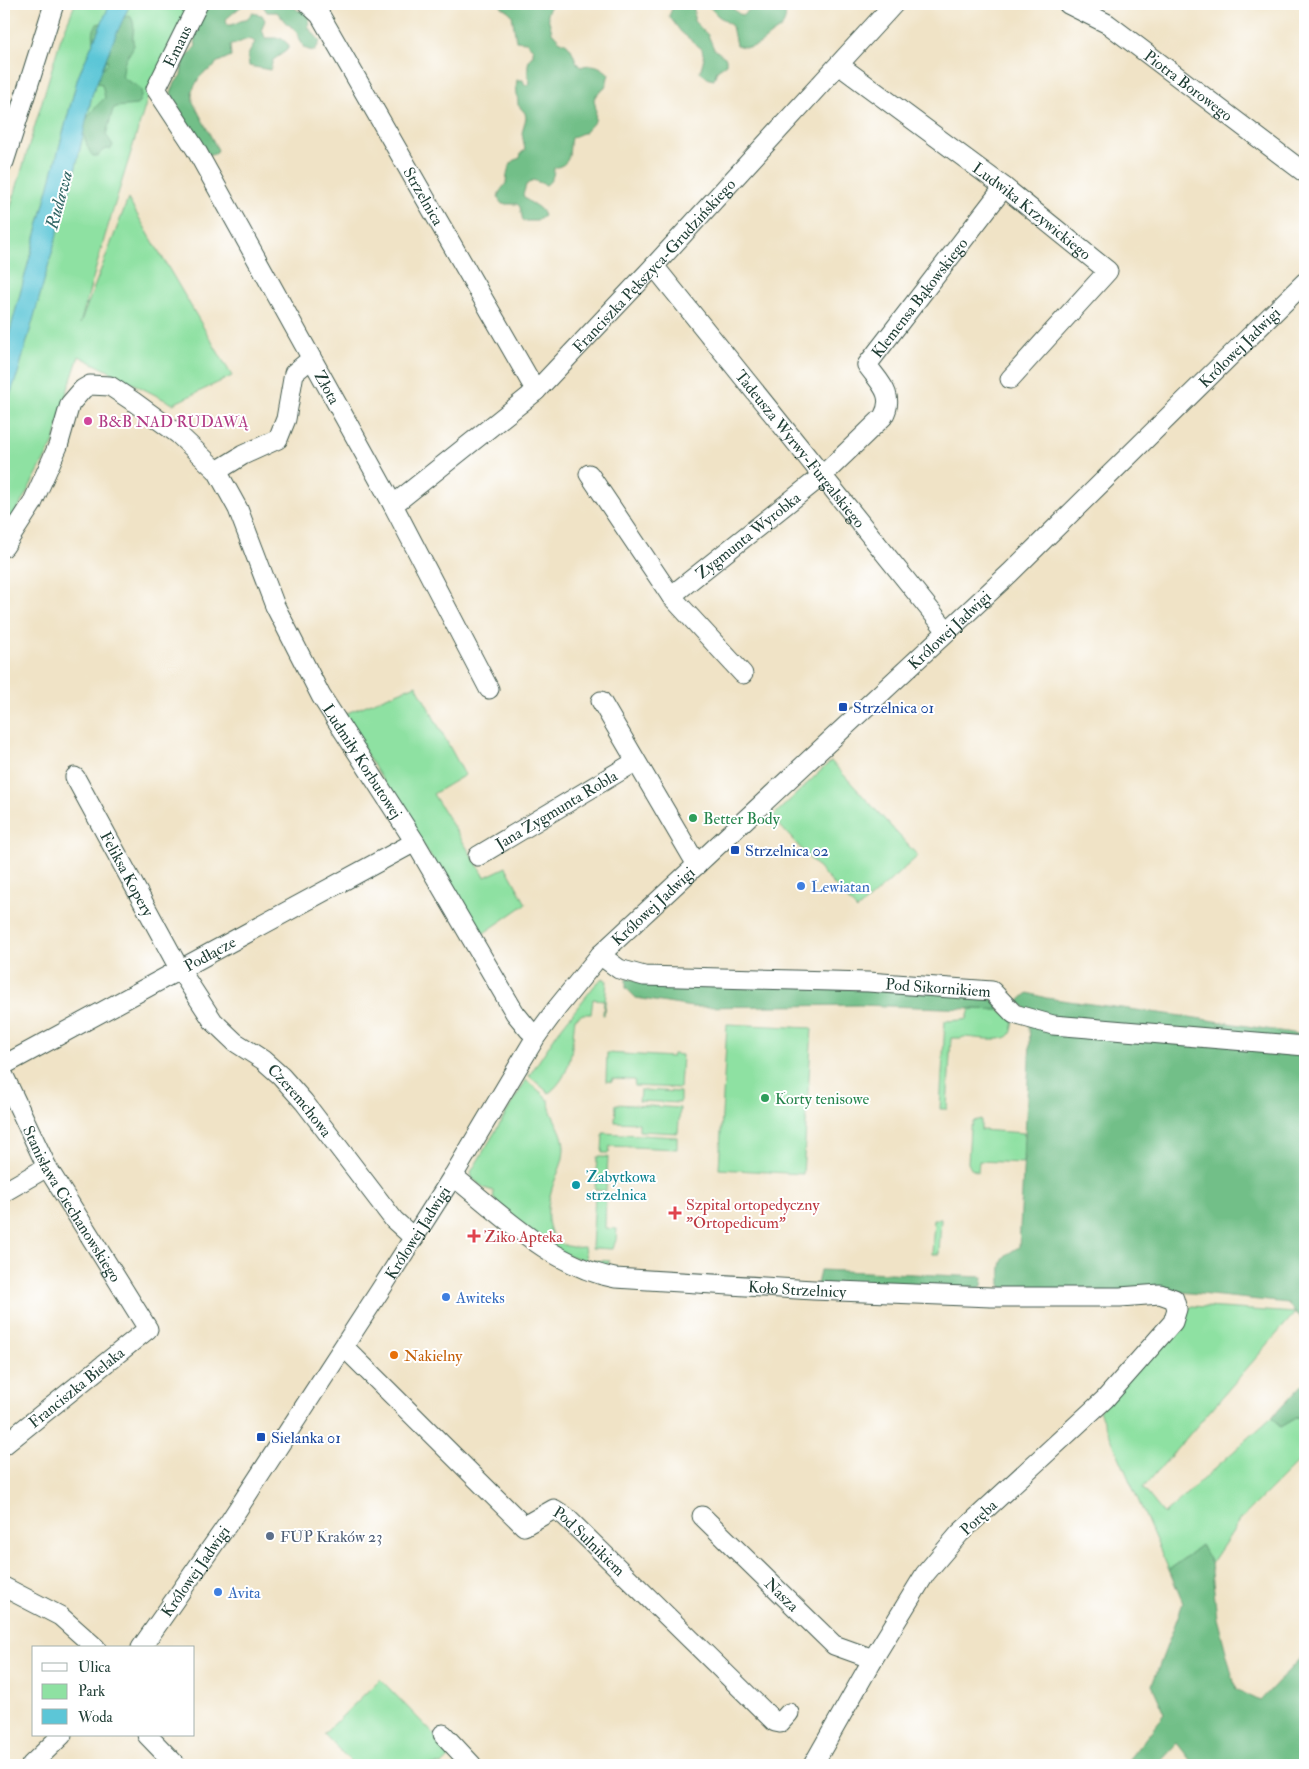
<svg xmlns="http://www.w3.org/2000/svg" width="1309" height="1769" font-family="'IM FELL Double Pica',serif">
<rect width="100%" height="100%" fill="#fff"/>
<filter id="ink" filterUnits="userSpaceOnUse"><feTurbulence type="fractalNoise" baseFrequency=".02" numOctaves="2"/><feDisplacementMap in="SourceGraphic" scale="10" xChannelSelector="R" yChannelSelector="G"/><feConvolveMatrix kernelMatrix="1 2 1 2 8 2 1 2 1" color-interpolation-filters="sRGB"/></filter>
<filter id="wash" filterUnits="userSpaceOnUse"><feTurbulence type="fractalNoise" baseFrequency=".0096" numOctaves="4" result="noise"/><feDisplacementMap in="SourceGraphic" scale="20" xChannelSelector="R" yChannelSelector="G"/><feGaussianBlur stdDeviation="1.12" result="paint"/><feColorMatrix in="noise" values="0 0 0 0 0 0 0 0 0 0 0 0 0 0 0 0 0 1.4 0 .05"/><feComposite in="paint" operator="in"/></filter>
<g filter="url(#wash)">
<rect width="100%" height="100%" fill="#f0e3c6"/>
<g fill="#8ee1a2" stroke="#568f6b">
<path d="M75,4H110L78,77L4,354V230L60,41Z"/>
<path d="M130,4H194L161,68L148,97L105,236L80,324L128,199L232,376L173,404L79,356L66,395L54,442L4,534V411L18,373L75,171L92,95L111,46Z"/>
<path d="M416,685L465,775L433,794L485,877L506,867L526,904L484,933L479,934L342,715Z"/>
<path d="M831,761L918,856L857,910L772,817Z"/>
<path d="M603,978L607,981L604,1015H603L604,1000L593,999L591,1014H583L575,1019C571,1047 574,1073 549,1093L529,1076L558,1032L595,985Z"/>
<path d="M970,1009L1000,1010L1014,1020C1013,1025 1013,1031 1010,1035C1003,1043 973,1037 963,1037L962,1038H951L947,1109H940L945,1021L962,1020L967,1019Z"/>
<path d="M727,1024L812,1028L803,1174L719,1169Z"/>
<path d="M607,1053L672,1057L673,1054L682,1055L680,1088L635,1086L634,1080L612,1079V1082L606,1081Z"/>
<path d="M526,1080C530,1084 547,1096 549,1101C550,1103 549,1106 550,1108C554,1122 564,1132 564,1148C564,1165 555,1176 551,1192C543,1221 548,1251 584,1247L586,1260L610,1261L606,1267L552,1250L494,1199L493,1191L484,1188L472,1178L471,1172Z"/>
<path d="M640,1090L680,1092V1103L639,1101Z"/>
<path d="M616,1104L680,1108L678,1133L639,1131V1123L615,1122Z"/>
<path d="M981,1119V1130L1024,1133L1023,1163L979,1161L978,1172L971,1169L968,1163L970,1128L974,1121Z"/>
<path d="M603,1133L677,1137V1149L610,1146L609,1153H602Z"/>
<path d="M597,1157H608L606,1191L595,1190Z"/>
<path d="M595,1194L606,1195L605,1228L617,1229L616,1240L613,1249L592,1248Z"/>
<path d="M934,1219H941L939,1254H932Z"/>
<path d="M1192,1306L1295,1313L1143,1488L1164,1514L1272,1417L1280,1427L1297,1417L1305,1422V1455L1241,1519L1211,1564L1201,1545L1169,1570L1099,1411L1180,1316Z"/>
<path d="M380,1679L453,1754L442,1765H354L324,1734Z"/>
</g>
<g fill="#72bf88" stroke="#487e5e">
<path d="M200,4H244L226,19L227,25C235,26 238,20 246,20L252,13L262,15L265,20L262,29L265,38H281L289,45L286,51L273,60L270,70L249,66L248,55L255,42C246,35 240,45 230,45L231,56L216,63L214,67L204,73L199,78L192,91L193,102L218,150L215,154L206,156L173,99L171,93L175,83L181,75L183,61L196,46L193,31Z"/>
<path d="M262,4H295V8L299,11L303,10L310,16L308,27L320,41L315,51L309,50L304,48L295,29L286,23L277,12H267Z"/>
<path d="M499,4H552L547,13L552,32L559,40L567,44L571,49L577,63L580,67C593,63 599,65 609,74L605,88L596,95L594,99L596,109L595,121L585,132L571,138C568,153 573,164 554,168C554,175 552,181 546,185L533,180L526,185L523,195C528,205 541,204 544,216L537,221H523L520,207L517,204H502C494,195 501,191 506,183C507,172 508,161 520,158L521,153L525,150L522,133L526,118L525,113L518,105C518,97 515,87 517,80H523L525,85L530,84C528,75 525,61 533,55V49L526,42L516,41L512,15C509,10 503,9 499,4Z"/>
<path d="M674,4H694V21L708,35L714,49L726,58V64L717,70L714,80L709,79L700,72L704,58L702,49L681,32L669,16Z"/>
<path d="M707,4H728L739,14L743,15L750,9L751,4H788C784,10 787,17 784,23C782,28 777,31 772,34C759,44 755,51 736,45L732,26L717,15Z"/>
<path d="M130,16C138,25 130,36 134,45C132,51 126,57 124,64C123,69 124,71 122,76C131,87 150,83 137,105L116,107L113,109L106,135L113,145L111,149C104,149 102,150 98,156H93C87,150 86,139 82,131C85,117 95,107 105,98L102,84L97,83L101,68L105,67L108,63L106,58L110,50L95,44C93,36 92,31 97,24Z"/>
<path d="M626,979L990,995L1000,1010L860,1005L692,1007L636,998L626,988Z"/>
<path d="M1028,993L1046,998L1189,1017L1305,1035V1321L1295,1313L1288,1303L1171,1291L1011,1294L1001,1287C1001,1264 997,1259 1019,1247L1030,1042L1028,1011L1019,1001Z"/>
<path d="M820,1270L983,1277L982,1286L970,1294L817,1285Z"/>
<path d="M1305,1382V1422L1297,1417L1280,1427L1272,1417Z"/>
<path d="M1201,1545L1211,1563L1217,1618L1236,1689L1260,1701L1305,1653V1765H1194L1177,1743L1156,1765H1124L1165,1714L1152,1685L1183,1603L1169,1570Z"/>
</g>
<path fill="#5cc6d7" stroke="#3e8286" d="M110,4H130L111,46L92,95L75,171L18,373L4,411V354L78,77Z"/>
</g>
<g filter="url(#ink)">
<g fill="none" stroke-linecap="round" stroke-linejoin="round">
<defs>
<g id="minor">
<path id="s1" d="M198,4L156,89L195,148L393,505L489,689"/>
<path id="s2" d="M308,4L320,15L536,391"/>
<path id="s3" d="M1068,4L1108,24L1305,173"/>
<path id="s4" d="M839,65L1004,187L1108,271L1010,379"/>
<path d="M4,162L54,4"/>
<path id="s5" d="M654,266L947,631"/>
<path d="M217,471L243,455L278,439L286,419L294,373L311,359"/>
<path d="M589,474L671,596L743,674"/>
<path id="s6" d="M393,505L536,391L654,266L894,4"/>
<path id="s7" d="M4,547L32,504L58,446L70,404L83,389L90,385L110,386L134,402L178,434L217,471L238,509L275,606L321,696L415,842L515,1013L529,1030L537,1035"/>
<path id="s8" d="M671,596L823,475L883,417C896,395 879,382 867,365L1004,187"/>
<path d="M601,701L697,865"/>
<path id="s9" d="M75,777L180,970L213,1021L235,1042L263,1060L281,1076L304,1102L394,1220L414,1238"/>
<path id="s10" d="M478,856L635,762"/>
<path id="s11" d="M600,955L619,969L644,976L868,982L992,991L1014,1014L1053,1025L1305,1046"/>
<path id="s12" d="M4,1065L415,842"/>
<path id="s13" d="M4,1076L47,1167L148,1329L4,1445"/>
<path id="s14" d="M453,1176C502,1215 552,1266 615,1278L813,1290L991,1297H1120L1160,1294L1174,1299L1177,1309L1173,1322L1105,1399L960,1533L925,1574L873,1659L813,1765"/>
<path d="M4,1192L47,1167"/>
<path id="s15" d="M344,1347L524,1526L554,1509L565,1516L775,1722L780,1723L789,1713"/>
<path id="s16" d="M702,1516L834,1645L873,1659"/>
<path d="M4,1587L60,1616L96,1648"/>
<path id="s17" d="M141,1648L230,1521L381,1289L453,1176L537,1035L557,1008L600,955L1010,573L1305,282"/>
<path d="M443,1734L472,1765"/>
<path d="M147,1735L176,1765"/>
<path d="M31,1765L62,1735"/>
</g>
</defs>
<use href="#minor" stroke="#3e564a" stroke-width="21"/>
<use href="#minor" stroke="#fff" stroke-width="19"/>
</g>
</g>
<circle fill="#d1479c" stroke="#fff" stroke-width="2" cx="88" cy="421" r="5"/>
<g fill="#1a4fb4" stroke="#fff" stroke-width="2">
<rect x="838" y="702" width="10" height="10" rx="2.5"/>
<rect x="730" y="845" width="10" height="10" rx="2.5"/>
<rect x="256" y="1432" width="10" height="10" rx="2.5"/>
</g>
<g fill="#2e9e5b" stroke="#fff" stroke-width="2">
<circle cx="693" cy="818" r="5"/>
<circle cx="765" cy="1098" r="5"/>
</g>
<g fill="#3f7fe0" stroke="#fff" stroke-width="2">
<circle cx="801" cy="886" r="5"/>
<circle cx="446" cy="1297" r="5"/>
<circle cx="218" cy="1592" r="5"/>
</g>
<circle fill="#0f9aa8" stroke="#fff" stroke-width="2" cx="576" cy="1185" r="5"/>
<g fill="#e0444e" stroke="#fff" stroke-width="2">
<path d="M672.5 1205.5h5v5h5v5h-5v5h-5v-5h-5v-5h5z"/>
<path d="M471.5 1228.5h5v5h5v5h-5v5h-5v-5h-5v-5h5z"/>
</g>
<circle fill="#e8710a" stroke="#fff" stroke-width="2" cx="394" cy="1355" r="5"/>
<circle fill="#5c6f8a" stroke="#fff" stroke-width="2" cx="270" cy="1536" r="5"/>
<g text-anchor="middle" stroke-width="4" stroke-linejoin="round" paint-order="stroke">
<g font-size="16" fill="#1f3d34" stroke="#fff">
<text transform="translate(177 46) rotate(-64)" y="6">Emaus</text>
<text dy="6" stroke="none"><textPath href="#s3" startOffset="146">Piotra Borowego</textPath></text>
<text dy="6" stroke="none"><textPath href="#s2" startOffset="225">Strzelnica</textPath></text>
<text dy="6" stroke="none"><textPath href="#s4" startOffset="242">Ludwika Krzywickiego</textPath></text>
<text dy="6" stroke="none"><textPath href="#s6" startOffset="355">Franciszka Pększyca-Grudzińskiego</textPath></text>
<text dy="6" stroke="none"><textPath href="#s8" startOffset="422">Klemensa Bąkowskiego</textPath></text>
<text dy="6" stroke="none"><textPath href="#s17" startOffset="1714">Królowej Jadwigi</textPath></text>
<text dy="6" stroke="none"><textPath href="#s1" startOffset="439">Złota</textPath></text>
<text dy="6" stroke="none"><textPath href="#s5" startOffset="234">Tadeusza Wyrwy-Furgalskiego</textPath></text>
<text dy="6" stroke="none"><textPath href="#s8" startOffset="98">Zygmunta Wyrobka</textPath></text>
<text dy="6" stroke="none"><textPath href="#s17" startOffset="1309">Królowej Jadwigi</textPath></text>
<text dy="6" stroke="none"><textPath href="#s7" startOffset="669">Ludmiły Korbutowej</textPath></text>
<text dy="6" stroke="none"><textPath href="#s10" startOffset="91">Jana Zygmunta Robla</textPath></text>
<text dy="6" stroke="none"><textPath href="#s9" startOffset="110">Feliksa Kopery</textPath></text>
<text dy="6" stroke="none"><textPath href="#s17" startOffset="904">Królowej Jadwigi</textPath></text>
<text dy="6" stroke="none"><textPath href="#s12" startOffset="234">Podłącze</textPath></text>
<text dy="6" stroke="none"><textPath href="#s11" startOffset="344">Pod Sikornikiem</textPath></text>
<text dy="6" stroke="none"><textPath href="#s9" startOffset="399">Czeremchowa</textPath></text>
<text dy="6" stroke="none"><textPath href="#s13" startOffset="145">Stanisława Ciechanowskiego</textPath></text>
<text dy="6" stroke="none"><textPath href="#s17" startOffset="499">Królowej Jadwigi</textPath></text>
<text dy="6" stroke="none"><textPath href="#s14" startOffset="376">Koło Strzelnicy</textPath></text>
<text transform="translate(76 1387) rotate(-39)" y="6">Franciszka Bielaka</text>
<text transform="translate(978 1517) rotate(-43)" y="6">Poręba</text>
<text dy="6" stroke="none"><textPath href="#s15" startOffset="336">Pod Sulnikiem</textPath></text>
<text dy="6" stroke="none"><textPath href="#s17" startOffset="94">Królowej Jadwigi</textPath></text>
<text dy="6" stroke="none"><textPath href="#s16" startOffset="112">Nasza</textPath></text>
</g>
<g font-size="16" fill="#b23c85" stroke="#fff" text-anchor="start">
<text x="98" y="427">B&amp;B NAD RUDAWĄ</text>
</g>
<g font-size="16" fill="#164399" stroke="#fff" text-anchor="start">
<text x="853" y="713">Strzelnica 01</text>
<text x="745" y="856">Strzelnica 02</text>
<text x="271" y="1443">Sielanka 01</text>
</g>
<g font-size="16" fill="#27864d" stroke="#fff" text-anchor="start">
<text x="703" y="824">Better Body</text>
<text x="775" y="1104">Korty tenisowe</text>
</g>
<g font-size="16" fill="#366cbe" stroke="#fff" text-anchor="start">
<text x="811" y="892">Lewiatan</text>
<text x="456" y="1303">Awiteks</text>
<text x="228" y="1598">Avita</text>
</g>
<g font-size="16" fill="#0d838f" stroke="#fff" text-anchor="start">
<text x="586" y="1182">Zabytkowa<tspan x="586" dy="18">strzelnica</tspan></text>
</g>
<g font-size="16" fill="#be3a42" stroke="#fff" text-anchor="start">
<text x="686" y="1210">Szpital ortopedyczny<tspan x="686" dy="18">"Ortopedicum"</tspan></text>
<text x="484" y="1242">Ziko Apteka</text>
</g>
<g font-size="16" fill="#c56008" stroke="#fff" text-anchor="start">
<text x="404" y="1361">Nakielny</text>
</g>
<g font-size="16" fill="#4e5e75" stroke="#fff" text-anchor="start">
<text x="280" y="1542">FUP Kraków 23</text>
</g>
<g font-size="18" font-style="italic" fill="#316665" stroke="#fff">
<text transform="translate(59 200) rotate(-75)" y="6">Rudawa</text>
</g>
</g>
<rect width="1309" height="1769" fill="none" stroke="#fff" stroke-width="20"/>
<rect x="32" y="1646" width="162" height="90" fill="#ffffff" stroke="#a5b1ae"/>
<rect x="42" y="1663" width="25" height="8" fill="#ffffff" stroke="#a5b1ae"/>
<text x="78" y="1672" font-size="15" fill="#1f3d34">Ulica</text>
<rect x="42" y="1684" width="25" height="15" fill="#8ee1a2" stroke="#a5b1ae"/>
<text x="78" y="1696" font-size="15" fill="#1f3d34">Park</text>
<rect x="42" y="1709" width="25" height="15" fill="#5cc6d7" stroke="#a5b1ae"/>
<text x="78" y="1722" font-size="15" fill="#1f3d34">Woda</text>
</svg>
